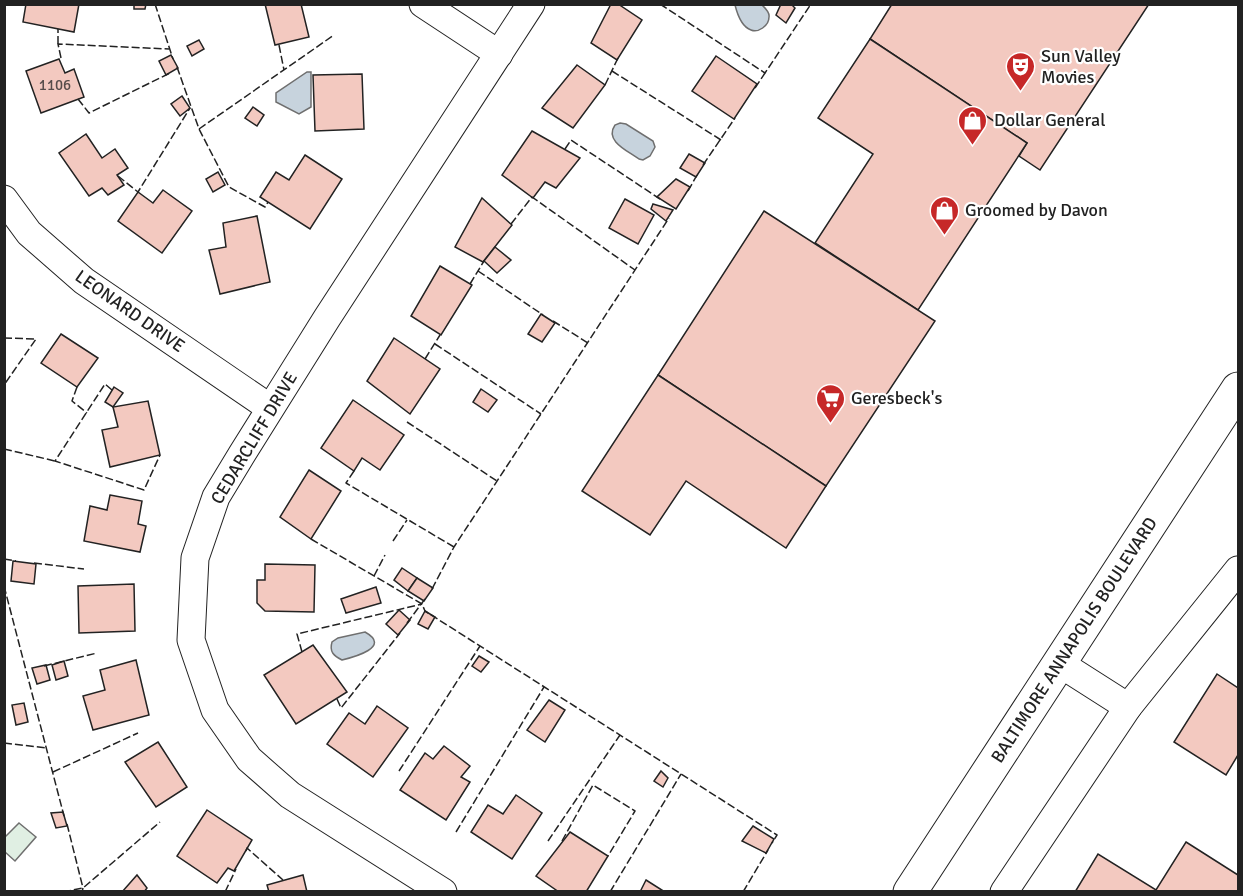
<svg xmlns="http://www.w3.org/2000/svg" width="1243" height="896" font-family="Signika,sans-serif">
<rect width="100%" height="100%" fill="#fff"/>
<path fill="#e0efe3" stroke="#6f6f6f" stroke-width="1.5" d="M19,823L36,837L15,861L5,852V837Z"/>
<g fill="#c7d3dd" stroke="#6f6f6f" stroke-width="1.5">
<path d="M735,5H762C765,8 770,12 769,17C769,26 758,33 751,30C742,27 737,13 735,5Z"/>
<path d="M307,72H311V107L299,114L276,102V93Z"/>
<path d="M620,123L626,124L653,141L655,147L650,156L643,160L639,159C628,151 604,141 615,125Z"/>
<path d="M365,632C392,647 354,657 342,660C334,656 329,652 332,642L338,638Z"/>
</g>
<g fill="#f3c9c0" stroke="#222" stroke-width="1.5">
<path d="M26,4H79L74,32L23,22Z"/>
<path d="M134,4H146L145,9H134Z"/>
<path d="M265,4H301L309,37L275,45Z"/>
<path d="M611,4H618L642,20L617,60L591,43Z"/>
<path d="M781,4H791L795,8L786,23L776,15Z"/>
<path d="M892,4H1149L1040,170L1019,156L1027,143L870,39Z"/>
<path d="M870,39L1027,143L918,310L815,243L873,154L818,118Z"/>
<path d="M199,40L204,49L192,56L187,46Z"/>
<path d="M171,55L178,68L166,75L159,61Z"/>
<path d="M716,56L757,84L734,119L692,91Z"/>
<path d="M59,59L65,73L74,69L84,97L41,113L26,71Z"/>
<path d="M577,65L605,85L573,128L542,108Z"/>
<path d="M362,74L364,129L315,131L313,75Z"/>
<path d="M182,96L190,108L180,116L171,104Z"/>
<path d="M253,107L264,115L257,126L245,118Z"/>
<path d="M532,131L580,158L556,188L545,182L533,198L502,175Z"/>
<path d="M86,134L102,158L115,149L128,168L117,175L124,185L108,195L102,188L89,196L59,153Z"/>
<path d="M689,154L705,163L696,177L680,168Z"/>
<path d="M305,155L342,179L310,229L260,197L276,172L289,180Z"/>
<path d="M218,172L225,185L213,192L206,179Z"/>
<path d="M676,179L690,187L676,209L657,197Z"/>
<path d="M163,190L192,211L162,253L118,221L138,192L153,203Z"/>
<path d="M482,198L512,225L483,262L455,247Z"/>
<path d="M625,199L654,215L638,244L609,228Z"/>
<path d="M653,204L673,210L666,221L651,209Z"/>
<path d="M764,211L935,321L826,486L658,375Z"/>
<path d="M257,216L270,282L220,294L209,250L226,247L223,223Z"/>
<path d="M495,247L511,260L497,273L484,261Z"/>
<path d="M440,266L472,285L441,335L411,316Z"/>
<path d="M541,314L555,323L542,342L528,334Z"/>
<path d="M61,334L98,358L77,387L41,363Z"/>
<path d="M394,338L440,369L410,414L367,381Z"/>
<path d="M658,375L826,486L786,548L686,481L650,535L582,491Z"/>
<path d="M114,387L123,393L113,407L105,402Z"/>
<path d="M481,389L497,400L488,412L473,402Z"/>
<path d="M353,400L404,435L380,470L362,458L354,471L321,448Z"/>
<path d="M148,401L160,455L110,467L102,430L118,427L113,407Z"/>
<path d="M309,470L341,491L311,539L280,517Z"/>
<path d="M110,495L142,501L138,524L146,526L140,552L84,541L90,506L107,510Z"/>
<path d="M13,561L36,564L34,584L11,581Z"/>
<path d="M265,564L315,565L314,612L265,611L257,603V580H265Z"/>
<path d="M402,568L417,578L408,591L394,580Z"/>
<path d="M417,578L433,588L424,601L408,591Z"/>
<path d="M134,584L135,631L79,633L78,586Z"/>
<path d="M376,587L381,603L346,613L341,599Z"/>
<path d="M399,610L410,620L398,635L386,624Z"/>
<path d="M425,611L435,617L428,629L418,624Z"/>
<path d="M313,645L347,692L296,724L264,675Z"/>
<path d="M479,656L489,662L481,672L472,666Z"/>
<path d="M136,660L149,715L93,730L83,696L105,690L100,670Z"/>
<path d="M64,661L68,676L56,680L52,665Z"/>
<path d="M46,665L50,680L37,684L32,668Z"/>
<path d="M1217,674L1238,688V755L1226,775L1174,742Z"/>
<path d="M549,700L565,710L545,742L527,730Z"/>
<path d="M24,703L28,722L16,725L12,705Z"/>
<path d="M377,706L408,728L373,777L327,744L349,713L365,724Z"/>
<path d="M158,742L187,787L156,807L125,762Z"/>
<path d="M444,746L470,766L461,777L470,782L446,820L400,790L425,753L433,759Z"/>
<path d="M661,771L668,778L663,787L654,781Z"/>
<path d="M516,795L542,813L512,859L471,832L488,805L503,814Z"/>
<path d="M207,810L252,840L234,871L228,868L217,883L177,856Z"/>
<path d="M63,812L67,826L56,828L51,813Z"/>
<path d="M753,826L774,839L766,853L742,841Z"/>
<path d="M570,832L608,856L586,892H559L536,876Z"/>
<path d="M1186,842L1238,875V892H1075L1098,854L1156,890Z"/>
<path d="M137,875L147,888L144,892H122Z"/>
<path d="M303,875L307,892H269L267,885Z"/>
<path d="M646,880L665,892H640Z"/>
</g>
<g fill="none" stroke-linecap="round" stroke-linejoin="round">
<defs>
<g id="street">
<path d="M423,4L499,54"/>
<path d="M4,199L29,233L84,281L270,408"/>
<path d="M1059,663L1128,707"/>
<path d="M443,892L290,795L249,759L215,710L191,640L195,558L216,497L242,454L327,318L531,4"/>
<path d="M1004,892L1128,707L1238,570"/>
</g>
<path id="secondary" d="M910,892L1238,389"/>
</defs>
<use href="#street" stroke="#222" stroke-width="29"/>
<use href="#secondary" stroke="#222" stroke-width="35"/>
<use href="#street" stroke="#fff" stroke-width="27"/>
<use href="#secondary" stroke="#fff" stroke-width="33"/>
<g stroke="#222" stroke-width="1.5" stroke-dasharray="8 3" stroke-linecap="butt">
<path d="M155,4L173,59"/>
<path d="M660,4L765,73L811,4"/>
<path d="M58,44V29"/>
<path d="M279,45L284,70"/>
<path d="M61,58L58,44L169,49"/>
<path d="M177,67L199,129L229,187L265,207L268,202"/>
<path d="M612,71L721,140"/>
<path d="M605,85L618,58"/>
<path d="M755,88L765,73"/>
<path d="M78,99L89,113L170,73"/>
<path d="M199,129L334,35"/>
<path d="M565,149L571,140L660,199"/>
<path d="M703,165L735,118"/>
<path d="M118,176L138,192L190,108"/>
<path d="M688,191L697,175"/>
<path d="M511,224L532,197L635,270"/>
<path d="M478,271L543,315"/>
<path d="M470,284L484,261"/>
<path d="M553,321L588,343"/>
<path d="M4,338L36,339L4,385"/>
<path d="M435,344L541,414"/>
<path d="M425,359L440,335"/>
<path d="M77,387L72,401L87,413"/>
<path d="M112,390L105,384L55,461L144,490L160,455"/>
<path d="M407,422L497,481"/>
<path d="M4,449L55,461"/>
<path d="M354,471L346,483L454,547"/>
<path d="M311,539L422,604L425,611L777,835L772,843"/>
<path d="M393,541L407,520"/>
<path d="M4,559L16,561"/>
<path d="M34,563L84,569"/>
<path d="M374,576L385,555"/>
<path d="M4,586L64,816"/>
<path d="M432,589L454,547L669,218"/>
<path d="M407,623L425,599"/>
<path d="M302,652L297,634L422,604"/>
<path d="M44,666L97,653"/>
<path d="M337,699L341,708L400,633"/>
<path d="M4,743L47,748"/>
<path d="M399,771L480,646"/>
<path d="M53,772L138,733"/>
<path d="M67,824L83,888L82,892"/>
<path d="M456,832L544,687"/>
<path d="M548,841L620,735"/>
<path d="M562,841L593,785L635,811L608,856"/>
<path d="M246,851L247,848L283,880"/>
<path d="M63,892L83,888L160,822"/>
<path d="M225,892L236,869"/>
<path d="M610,892L681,774"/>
<path d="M743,892L768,850"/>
</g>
</g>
<defs>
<symbol id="theatre-pin" viewBox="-11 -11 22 30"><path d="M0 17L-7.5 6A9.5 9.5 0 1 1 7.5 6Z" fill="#c62828" stroke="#fff"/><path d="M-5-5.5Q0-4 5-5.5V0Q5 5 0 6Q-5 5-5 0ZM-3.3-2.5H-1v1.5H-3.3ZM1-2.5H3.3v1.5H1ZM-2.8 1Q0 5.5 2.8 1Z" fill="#fff"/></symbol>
<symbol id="shop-pin" viewBox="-11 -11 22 30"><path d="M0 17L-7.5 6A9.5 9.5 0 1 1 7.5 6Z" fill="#c62828" stroke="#fff"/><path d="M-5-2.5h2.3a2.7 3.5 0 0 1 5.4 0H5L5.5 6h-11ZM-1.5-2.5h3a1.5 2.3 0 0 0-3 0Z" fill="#fff"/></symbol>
<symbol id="supermarket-pin" viewBox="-11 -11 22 30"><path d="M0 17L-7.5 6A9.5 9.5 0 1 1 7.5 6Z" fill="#c62828" stroke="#fff"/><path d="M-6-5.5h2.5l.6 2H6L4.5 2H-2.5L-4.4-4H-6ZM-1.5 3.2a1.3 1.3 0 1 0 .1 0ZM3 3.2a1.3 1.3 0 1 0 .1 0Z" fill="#fff"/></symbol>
</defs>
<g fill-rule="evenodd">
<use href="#theatre-pin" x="1004" y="50" width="33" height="45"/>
<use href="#shop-pin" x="956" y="104" width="33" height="45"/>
<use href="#shop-pin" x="928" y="194" width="33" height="45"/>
<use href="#supermarket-pin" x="814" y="382" width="33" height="45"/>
</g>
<g text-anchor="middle" stroke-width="4.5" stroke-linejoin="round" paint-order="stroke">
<g font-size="15" fill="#564c4a">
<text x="55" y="90">1106</text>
</g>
<g font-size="18" fill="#222" stroke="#fff" text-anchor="start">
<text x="1041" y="62">Sun Valley<tspan x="1041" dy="21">Movies</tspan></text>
<text x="994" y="126">Dollar General</text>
<text x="965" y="216">Groomed by Davon</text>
<text x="851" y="404">Geresbeck's</text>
</g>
<g font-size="18" fill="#222" stroke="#fff">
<text transform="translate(130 311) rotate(35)" y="6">LEONARD DRIVE</text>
<text transform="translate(254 438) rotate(-59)" y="6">CEDARCLIFF DRIVE</text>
<text transform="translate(1074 640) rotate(-57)" y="6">BALTIMORE ANNAPOLIS BOULEVARD</text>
</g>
</g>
<rect width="1243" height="896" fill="none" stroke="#222222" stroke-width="12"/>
</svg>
